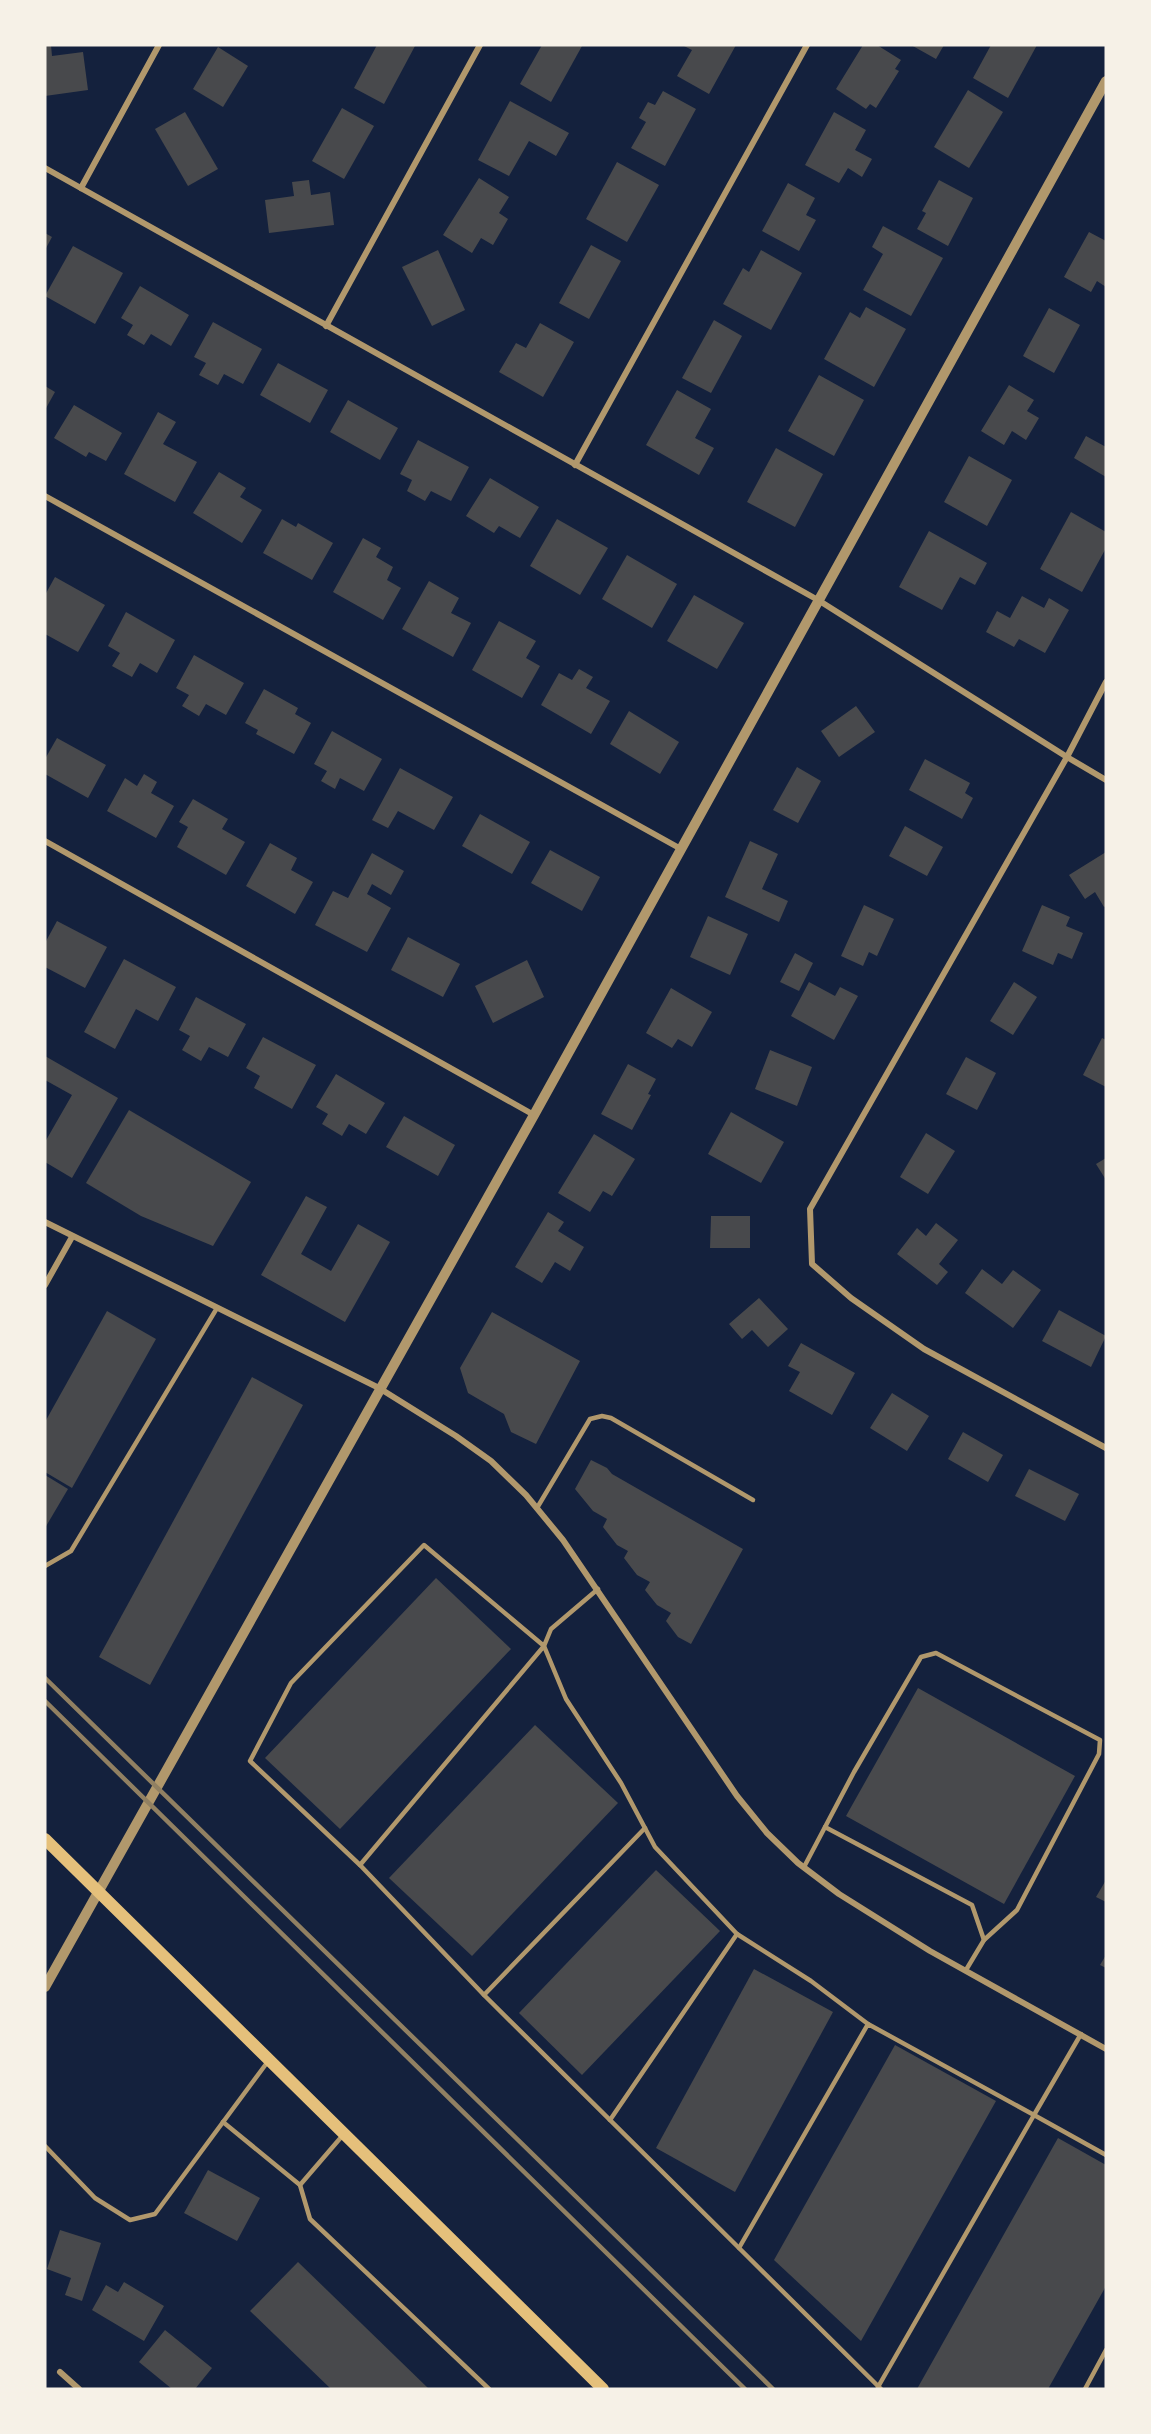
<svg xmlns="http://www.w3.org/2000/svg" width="1151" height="2434" font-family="'PT Sans Narrow',sans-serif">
<rect width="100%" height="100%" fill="#14213d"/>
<g fill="#48494c">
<path d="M45,45H51L52,56L83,52L88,90L45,96Z"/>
<path d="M377,45L415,46L384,104L354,88Z"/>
<path d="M542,45L582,46L551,102L520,84Z"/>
<path d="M682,45H736L709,94L677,76L692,50Z"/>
<path d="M863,45H877L901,60L895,69L899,71L876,108L870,104L866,109L836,89Z"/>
<path d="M911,45H944L936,59Z"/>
<path d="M991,45H1037L1008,98L973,78Z"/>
<path d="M218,47L248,66L223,107L193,89Z"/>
<path d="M968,90L1003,112L969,168L934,147Z"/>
<path d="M663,91L696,109L665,166L631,148L646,122L639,118L648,102L655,105Z"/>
<path d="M510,101L569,133L556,156L529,141L509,176L478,160Z"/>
<path d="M342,108L374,126L344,179L312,161Z"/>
<path d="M185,112L218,169L188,186L155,129Z"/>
<path d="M834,112L866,130L855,150L872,159L862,177L848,168L839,183L805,165Z"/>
<path d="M617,162L659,185L627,242L586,219Z"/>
<path d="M479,178L509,197L499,213L508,219L493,245L481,238L472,253L443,235Z"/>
<path d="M309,180L311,195L330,192L334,225L269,233L265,200L294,196L292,182Z"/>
<path d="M939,180L973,198L948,246L917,229L926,213L922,211Z"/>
<path d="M788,183L815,198L806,215L816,220L799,251L762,231Z"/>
<path d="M883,226L943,258L911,316L863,290L883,254L872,247Z"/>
<path d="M1089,232L1106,241V287L1097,281L1091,292L1064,277Z"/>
<path d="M45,233L52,237L45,250Z"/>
<path d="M591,245L621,261L589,319L559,303Z"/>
<path d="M73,246L123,273L95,324L45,296Z"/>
<path d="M438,250L465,310L432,326L402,267Z"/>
<path d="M761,250L802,273L771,330L723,304L743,268L749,272Z"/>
<path d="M140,286L189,315L171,346L151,334L144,345L127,335L133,325L121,318Z"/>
<path d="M866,307L906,329L874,387L824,359L850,312L860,318Z"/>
<path d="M1049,308L1080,325L1054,373L1023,356Z"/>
<path d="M714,320L742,336L711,393L682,378Z"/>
<path d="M213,322L262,349L243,384L224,374L218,385L199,375L206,363L194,357Z"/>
<path d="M540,323L574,342L543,397L499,372L516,343L526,348Z"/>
<path d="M278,363L328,390L310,423L260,395Z"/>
<path d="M819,375L864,400L834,456L788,431Z"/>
<path d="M1009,385L1034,400L1027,411L1039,418L1026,440L1012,431L1004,445L981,431Z"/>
<path d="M45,386L55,392L45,410Z"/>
<path d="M677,390L711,409L695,438L714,448L699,475L646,445Z"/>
<path d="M348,400L398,428L380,460L330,432Z"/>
<path d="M74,405L122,433L106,461L89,452L86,457L54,438Z"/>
<path d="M158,412L176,422L163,444L197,462L175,502L124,474Z"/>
<path d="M1086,436L1106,447V477L1074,458Z"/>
<path d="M418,440L469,467L451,501L431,491L425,501L407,491L412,480L400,474Z"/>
<path d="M776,448L823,474L795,527L747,502Z"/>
<path d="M969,456L1012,480L987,526L944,502Z"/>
<path d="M219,472L246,488L240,497L262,510L242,543L193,513Z"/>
<path d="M490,478L539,507L520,538L499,526L494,533L466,516Z"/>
<path d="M1071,512L1106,532V548L1082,592L1040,569Z"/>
<path d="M282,519L296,527L298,523L333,543L312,580L263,553Z"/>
<path d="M557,519L608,548L580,595L530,566Z"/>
<path d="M929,531L987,563L975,585L960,577L942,610L899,587Z"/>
<path d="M363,538L381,548L376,557L393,567L387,580L401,588L383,620L333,592Z"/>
<path d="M627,555L677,584L652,628L602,599Z"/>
<path d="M55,577L105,605L78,652L45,634V595Z"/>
<path d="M429,581L459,598L451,613L471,623L453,657L402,629Z"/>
<path d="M694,595L744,623L717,669L667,641Z"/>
<path d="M1022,596L1044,608L1049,598L1069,610L1045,653L1019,639L1014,647L986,632L997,611L1010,618Z"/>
<path d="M126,612L175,640L157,673L140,663L132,677L112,666L120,653L108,646Z"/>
<path d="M499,621L536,641L526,658L540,666L522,698L472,670Z"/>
<path d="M194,655L244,683L226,715L206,704L199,716L182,706L189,695L176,688Z"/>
<path d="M579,669L593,677L586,688L610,701L591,734L541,705L559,673L572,680Z"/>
<path d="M264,689L298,708L295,714L311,723L294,754L256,734L258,730L245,723Z"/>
<path d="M856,706L875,732L839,757L821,731Z"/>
<path d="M629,711L679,742L660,774L610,744Z"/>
<path d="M332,731L382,759L364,791L340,778L335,789L321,781L327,771L314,764Z"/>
<path d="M57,738L106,765L88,798L45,774V759Z"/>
<path d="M925,759L970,783L965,793L973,798L962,819L909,790Z"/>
<path d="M797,767L821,781L798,823L773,810Z"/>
<path d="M400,768L453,797L434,830L398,811L388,828L372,820Z"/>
<path d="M144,774L157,782L151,793L174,806L156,838L107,811L125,778L137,786Z"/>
<path d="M193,799L228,819L222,829L245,842L226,875L177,847L188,827L179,822Z"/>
<path d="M480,814L530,842L512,874L462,846Z"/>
<path d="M905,826L943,847L927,876L889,856Z"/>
<path d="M750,841L778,854L762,889L788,901L779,922L725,897Z"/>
<path d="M270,843L297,858L291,870L313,882L295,914L246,886Z"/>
<path d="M550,850L600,877L582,911L531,883Z"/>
<path d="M1106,852V906L1104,907L1095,892L1085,899L1069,875Z"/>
<path d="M372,853L404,871L391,895L372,884L367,894L391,908L367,952L315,925L333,891L348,898Z"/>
<path d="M864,905L894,919L877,956L869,952L863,966L841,956Z"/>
<path d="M1042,905L1070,917L1066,926L1083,933L1072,959L1058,953L1053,965L1022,951Z"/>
<path d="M708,916L748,934L730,975L690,957Z"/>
<path d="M57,921L107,947L85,988L45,967V943Z"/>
<path d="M408,937L460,964L443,997L391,970Z"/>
<path d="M795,953L813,963L799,991L780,982Z"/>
<path d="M124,959L176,987L158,1021L136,1009L115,1049L84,1032Z"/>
<path d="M527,960L544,997L493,1023L475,986Z"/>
<path d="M809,982L835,996L840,987L858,996L834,1040L791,1016Z"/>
<path d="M1014,982L1037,997L1013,1035L990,1021Z"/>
<path d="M671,988L712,1012L692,1047L678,1039L672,1048L646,1033Z"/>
<path d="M196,997L246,1024L228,1057L209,1047L201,1061L182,1050L190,1036L179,1030Z"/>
<path d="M263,1037L316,1065L292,1109L254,1088L260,1076L246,1068Z"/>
<path d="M1102,1038L1106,1040V1087L1083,1075Z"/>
<path d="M770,1050L812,1067L797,1106L755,1089Z"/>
<path d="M45,1056L118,1098L72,1178L45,1162V1142L72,1095L45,1080Z"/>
<path d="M966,1057L996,1073L977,1110L946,1094Z"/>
<path d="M628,1064L656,1079L648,1094L651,1095L632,1130L601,1114Z"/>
<path d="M336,1074L385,1103L366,1134L349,1124L342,1136L322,1124L328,1114L316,1107Z"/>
<path d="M129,1110L251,1182L213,1246L141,1216L86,1183Z"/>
<path d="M731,1112L784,1142L761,1183L708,1154Z"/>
<path d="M404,1116L455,1145L438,1176L386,1147Z"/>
<path d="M926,1133L955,1151L928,1194L900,1177Z"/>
<path d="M594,1134L635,1159L612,1196L603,1191L590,1212L558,1193Z"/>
<path d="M1106,1158V1180L1096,1164Z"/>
<path d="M306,1196L327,1207L301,1254L331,1271L358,1224L390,1242L345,1322L261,1275Z"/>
<path d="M548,1212L564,1222L558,1231L584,1247L570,1271L555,1262L542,1283L515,1267Z"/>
<path d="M711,1216H750V1248H710Z"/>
<path d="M936,1223L958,1240L939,1264L948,1272L937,1285L897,1254L917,1228L926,1236Z"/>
<path d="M982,1269L1002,1284L1013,1270L1041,1290L1013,1328L965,1293Z"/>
<path d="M759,1298L788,1329L768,1347L752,1330L742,1339L729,1324Z"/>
<path d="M1059,1310L1106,1336L1091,1367L1042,1341Z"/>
<path d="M107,1311L156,1339L72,1488L45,1472V1422Z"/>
<path d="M492,1312L580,1361L536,1444L511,1432L504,1414L468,1393L460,1368Z"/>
<path d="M801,1343L855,1373L832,1415L789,1391L800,1372L788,1366Z"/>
<path d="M252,1377L303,1405L150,1685L99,1657Z"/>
<path d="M892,1393L929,1416L907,1451L870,1428Z"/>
<path d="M963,1432L1003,1455L988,1482L948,1459Z"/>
<path d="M591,1460L607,1468L612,1474L743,1549L691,1644L678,1637L666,1621L671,1613L657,1605L645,1590L650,1582L637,1575L624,1558L628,1551L617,1545L603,1527L607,1519L593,1511L575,1489Z"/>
<path d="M1029,1469L1079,1494L1065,1521L1015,1496Z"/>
<path d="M45,1475L68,1489L45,1528Z"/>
<path d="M436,1578L511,1649L340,1829L265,1758Z"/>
<path d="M918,1688L1075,1776L1004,1904L846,1816Z"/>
<path d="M535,1725L618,1803L472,1956L389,1878Z"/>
<path d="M656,1870L720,1931L582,2075L519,2013Z"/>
<path d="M1106,1880V1902L1096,1897Z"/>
<path d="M1106,1955V1968L1100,1965Z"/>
<path d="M754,1969L833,2012L735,2192L656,2148Z"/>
<path d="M895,2045L996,2101L861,2341L774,2260Z"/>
<path d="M1058,2138L1106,2165V2286L1048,2389H917Z"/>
<path d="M208,2170L260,2198L237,2241L184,2213Z"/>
<path d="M60,2230L101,2243L82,2301L65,2295L71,2278L47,2269Z"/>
<path d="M298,2262L429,2389H331L250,2311Z"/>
<path d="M124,2282L164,2306L144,2341L92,2310L106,2285L118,2292Z"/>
<path d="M165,2330L212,2368L195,2389H172L139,2362Z"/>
</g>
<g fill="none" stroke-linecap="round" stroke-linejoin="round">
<g stroke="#b1986c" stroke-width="4.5">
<path d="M537,1508L590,1419L602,1416L611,1418L753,1500"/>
<path d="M45,1566L71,1551L217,1308"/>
<path d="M598,1589L551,1629L544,1646L424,1545L291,1683L250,1761L360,1865L484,1995L739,2248"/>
<path d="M825,1827L972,1905L984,1940"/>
<path d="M360,1865L544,1646L566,1699L621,1783L655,1847L737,1934L811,1981L868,2024"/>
<path d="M804,1867L854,1772L921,1657L936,1653L1100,1740L1099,1754L1017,1910L984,1940L966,1970"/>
<path d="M484,1995L645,1828"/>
<path d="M610,2120L737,1934"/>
<path d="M223,2122L300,2185L343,2135"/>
<path d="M45,2146L95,2198L130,2220L155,2214L269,2060"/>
<path d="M300,2185L310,2219L489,2389"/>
<path d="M878,2387L1034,2115L1106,2155"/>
<path d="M881,2389L739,2248L868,2024L1034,2115L1081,2034"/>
<path d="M1085,2389L1106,2350"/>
</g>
<g stroke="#b1986c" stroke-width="6">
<path d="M45,168L818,600L1067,757L1106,780"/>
<path d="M81,188L159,45"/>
<path d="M326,326L480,45"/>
<path d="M575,465L807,45"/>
<path d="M45,496L681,849"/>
<path d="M1106,682L1067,757L810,1209L812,1264L851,1298L924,1349L1106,1448"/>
<path d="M45,841L534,1115"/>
<path d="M45,1222L379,1388L456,1436L491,1461L526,1495L563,1540L737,1796L767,1833L798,1863L839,1894L930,1951L1106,2049"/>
<path d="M45,1285L72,1237"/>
<path d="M60,2372L79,2389"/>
</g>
<path stroke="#b1986c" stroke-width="10" d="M45,1987L534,1115L1106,81"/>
<path stroke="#e5c07b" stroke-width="12" d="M45,1839L603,2389"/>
<g stroke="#918062" stroke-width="4.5">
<path d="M45,1678L773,2389"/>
<path d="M45,1701L745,2389"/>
</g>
</g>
<rect width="1151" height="2434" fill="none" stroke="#f6f1e7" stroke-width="93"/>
</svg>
